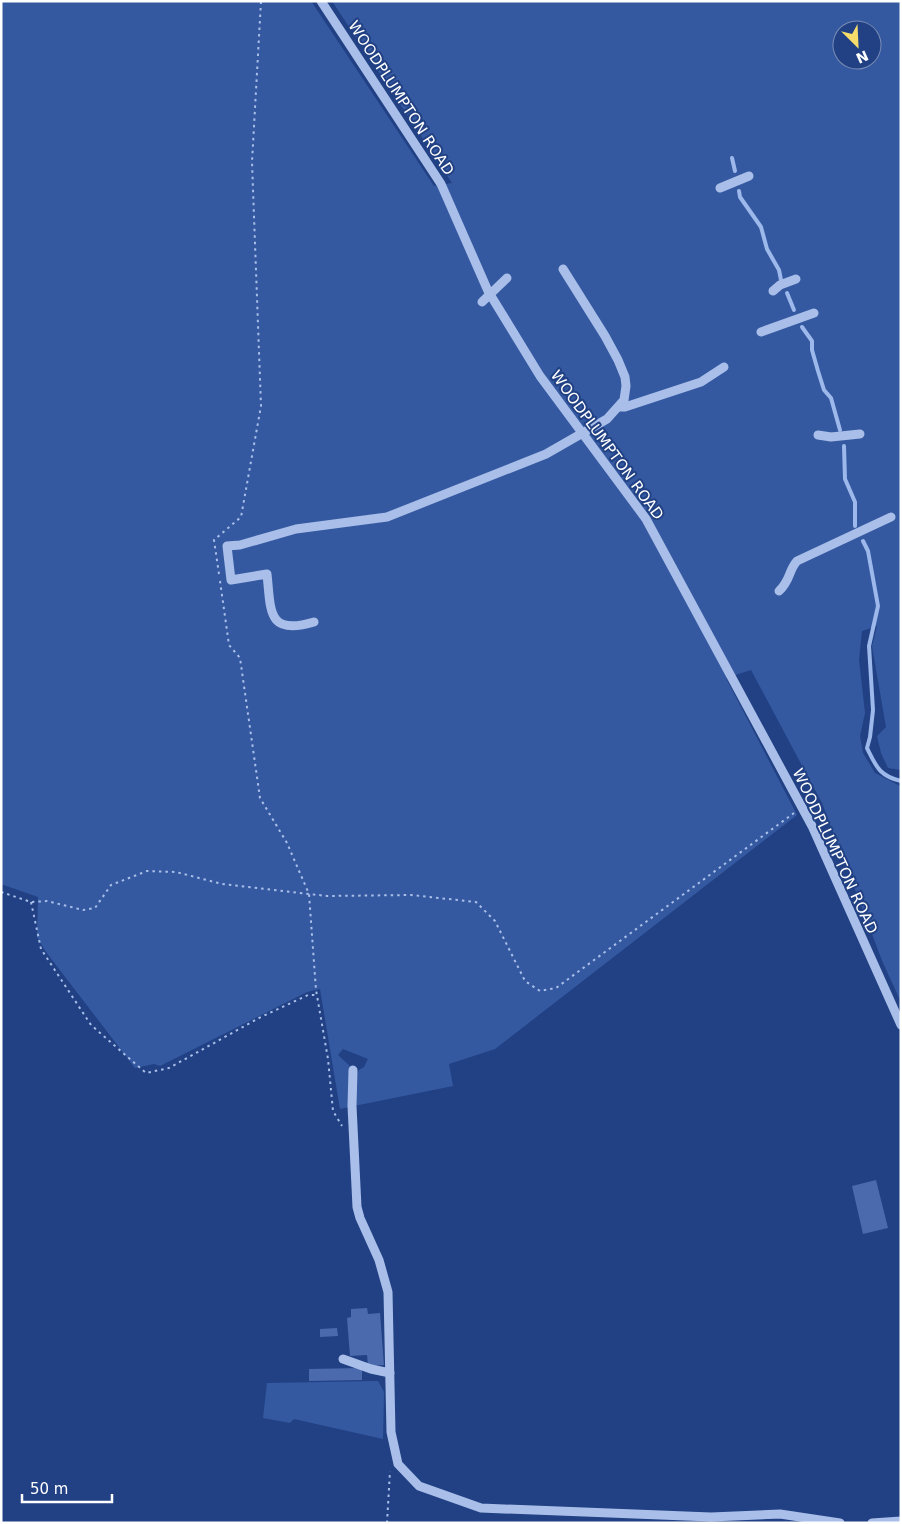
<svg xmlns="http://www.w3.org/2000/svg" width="902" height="1524" font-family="'DejaVu Sans',sans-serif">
<rect width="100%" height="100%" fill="#214184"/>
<g fill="#3559a1" fill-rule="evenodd">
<path d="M1,1H311L434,186L452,183L332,1H901V770L888,768L881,753L877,736L886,727L872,646L877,626L862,631L859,660L865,713L860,736L863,753L875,773L900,786L901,788V1002L883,963L822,803L751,670L726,678L797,815L495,1049L449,1064L453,1086L354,1106L356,1076L359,1070L364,1067L368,1059L343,1049L338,1055L350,1066L349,1107L340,1109L320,989L307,992L160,1066L154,1064L135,1068L46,952L37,937L38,897L1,884ZM842,30H872V60H842Z"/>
<path d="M378,1381L384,1392L383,1439L294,1419L290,1423L263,1418L267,1383Z"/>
</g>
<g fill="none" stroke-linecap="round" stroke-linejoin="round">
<g stroke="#9db8ea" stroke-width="4">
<path d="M732,158L735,171"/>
<path d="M739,191L740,197L761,227L767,249L779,270L781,280"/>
<path d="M787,293L794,310"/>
<path d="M802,327L812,341V350L818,371L824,390L831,398L840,430"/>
<path d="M844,446L845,479L855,502V526"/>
<path d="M863,541L868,551L878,606L869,646L873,710L870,737L867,748C876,766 879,776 901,781"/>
</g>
</g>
<g fill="#4a6aad">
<path d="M876,1180L888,1228L863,1234L852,1186Z"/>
<path d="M367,1308L368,1314L380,1313L384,1365L368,1366L367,1355L350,1356L347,1318L351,1317V1309Z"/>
<path d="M337,1328L338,1336L320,1337V1329Z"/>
<path d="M362,1368V1380L309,1381V1369Z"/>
</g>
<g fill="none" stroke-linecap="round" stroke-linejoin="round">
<g stroke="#a9bfe9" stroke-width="2" stroke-dasharray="2.5 4" stroke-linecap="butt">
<path d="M219,574L214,540L241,517L261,406L252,162L261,1"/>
<path d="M220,581L229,645L240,658L260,798L287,843L309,894L316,990L328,1059L333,1111L342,1126"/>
<path d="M1,892L31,902L47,901L83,910L95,908L111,885L147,871L176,872L222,884L327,896L411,895L476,902L495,921L525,981L540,991L556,988L794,813"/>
<path d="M31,902L41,949L91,1025L146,1073L169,1068L259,1018L308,995H318"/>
<path d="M387,1523L390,1471"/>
</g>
<g stroke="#a9bfe9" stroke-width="9">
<path d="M321,1L441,184L488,291L540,376L646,519L812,826L901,1025"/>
<path d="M720,188L749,176"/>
<path d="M773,291L780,285L796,279"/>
<path d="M482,302L507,278"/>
<path d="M761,332L814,313"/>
<path d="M620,407H625L701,382L724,367"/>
<path d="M818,435L831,437L860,434"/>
<path d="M779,591C791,580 788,571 797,561L891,517"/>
<path d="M314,622C267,636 271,611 267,574L231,580L227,546L240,545L296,529L387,517L546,454L607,419L624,400L626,386L625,377L618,360L605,336L563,269"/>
<path d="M353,1070L352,1106L357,1207L360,1218L379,1260L388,1292L391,1432L398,1464L419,1486L481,1508L711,1517L780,1514L840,1523"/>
<path d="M343,1359L371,1369L390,1373"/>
<path d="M872,1523L901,1521"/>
</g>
</g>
<g text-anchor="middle" stroke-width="4" stroke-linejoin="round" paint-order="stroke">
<g font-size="15" fill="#fff" stroke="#214184">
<text transform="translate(401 98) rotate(57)" y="5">WOODPLUMPTON ROAD</text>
<text transform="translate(607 445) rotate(54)" y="5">WOODPLUMPTON ROAD</text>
<text transform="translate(835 851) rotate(65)" y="5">WOODPLUMPTON ROAD</text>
</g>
</g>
<rect width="902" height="1524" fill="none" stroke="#ffffff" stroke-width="5"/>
<g transform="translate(857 45) rotate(156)"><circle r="24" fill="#214184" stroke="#7a8db5"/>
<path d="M0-4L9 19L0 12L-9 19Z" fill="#f6dd6b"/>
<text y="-8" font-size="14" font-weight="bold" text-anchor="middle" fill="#ffffff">N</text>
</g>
<path d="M22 1494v8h90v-8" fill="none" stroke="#ffffff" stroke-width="2.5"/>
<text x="30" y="1494" font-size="15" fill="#ffffff" stroke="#214184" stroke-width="4" paint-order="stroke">50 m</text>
</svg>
